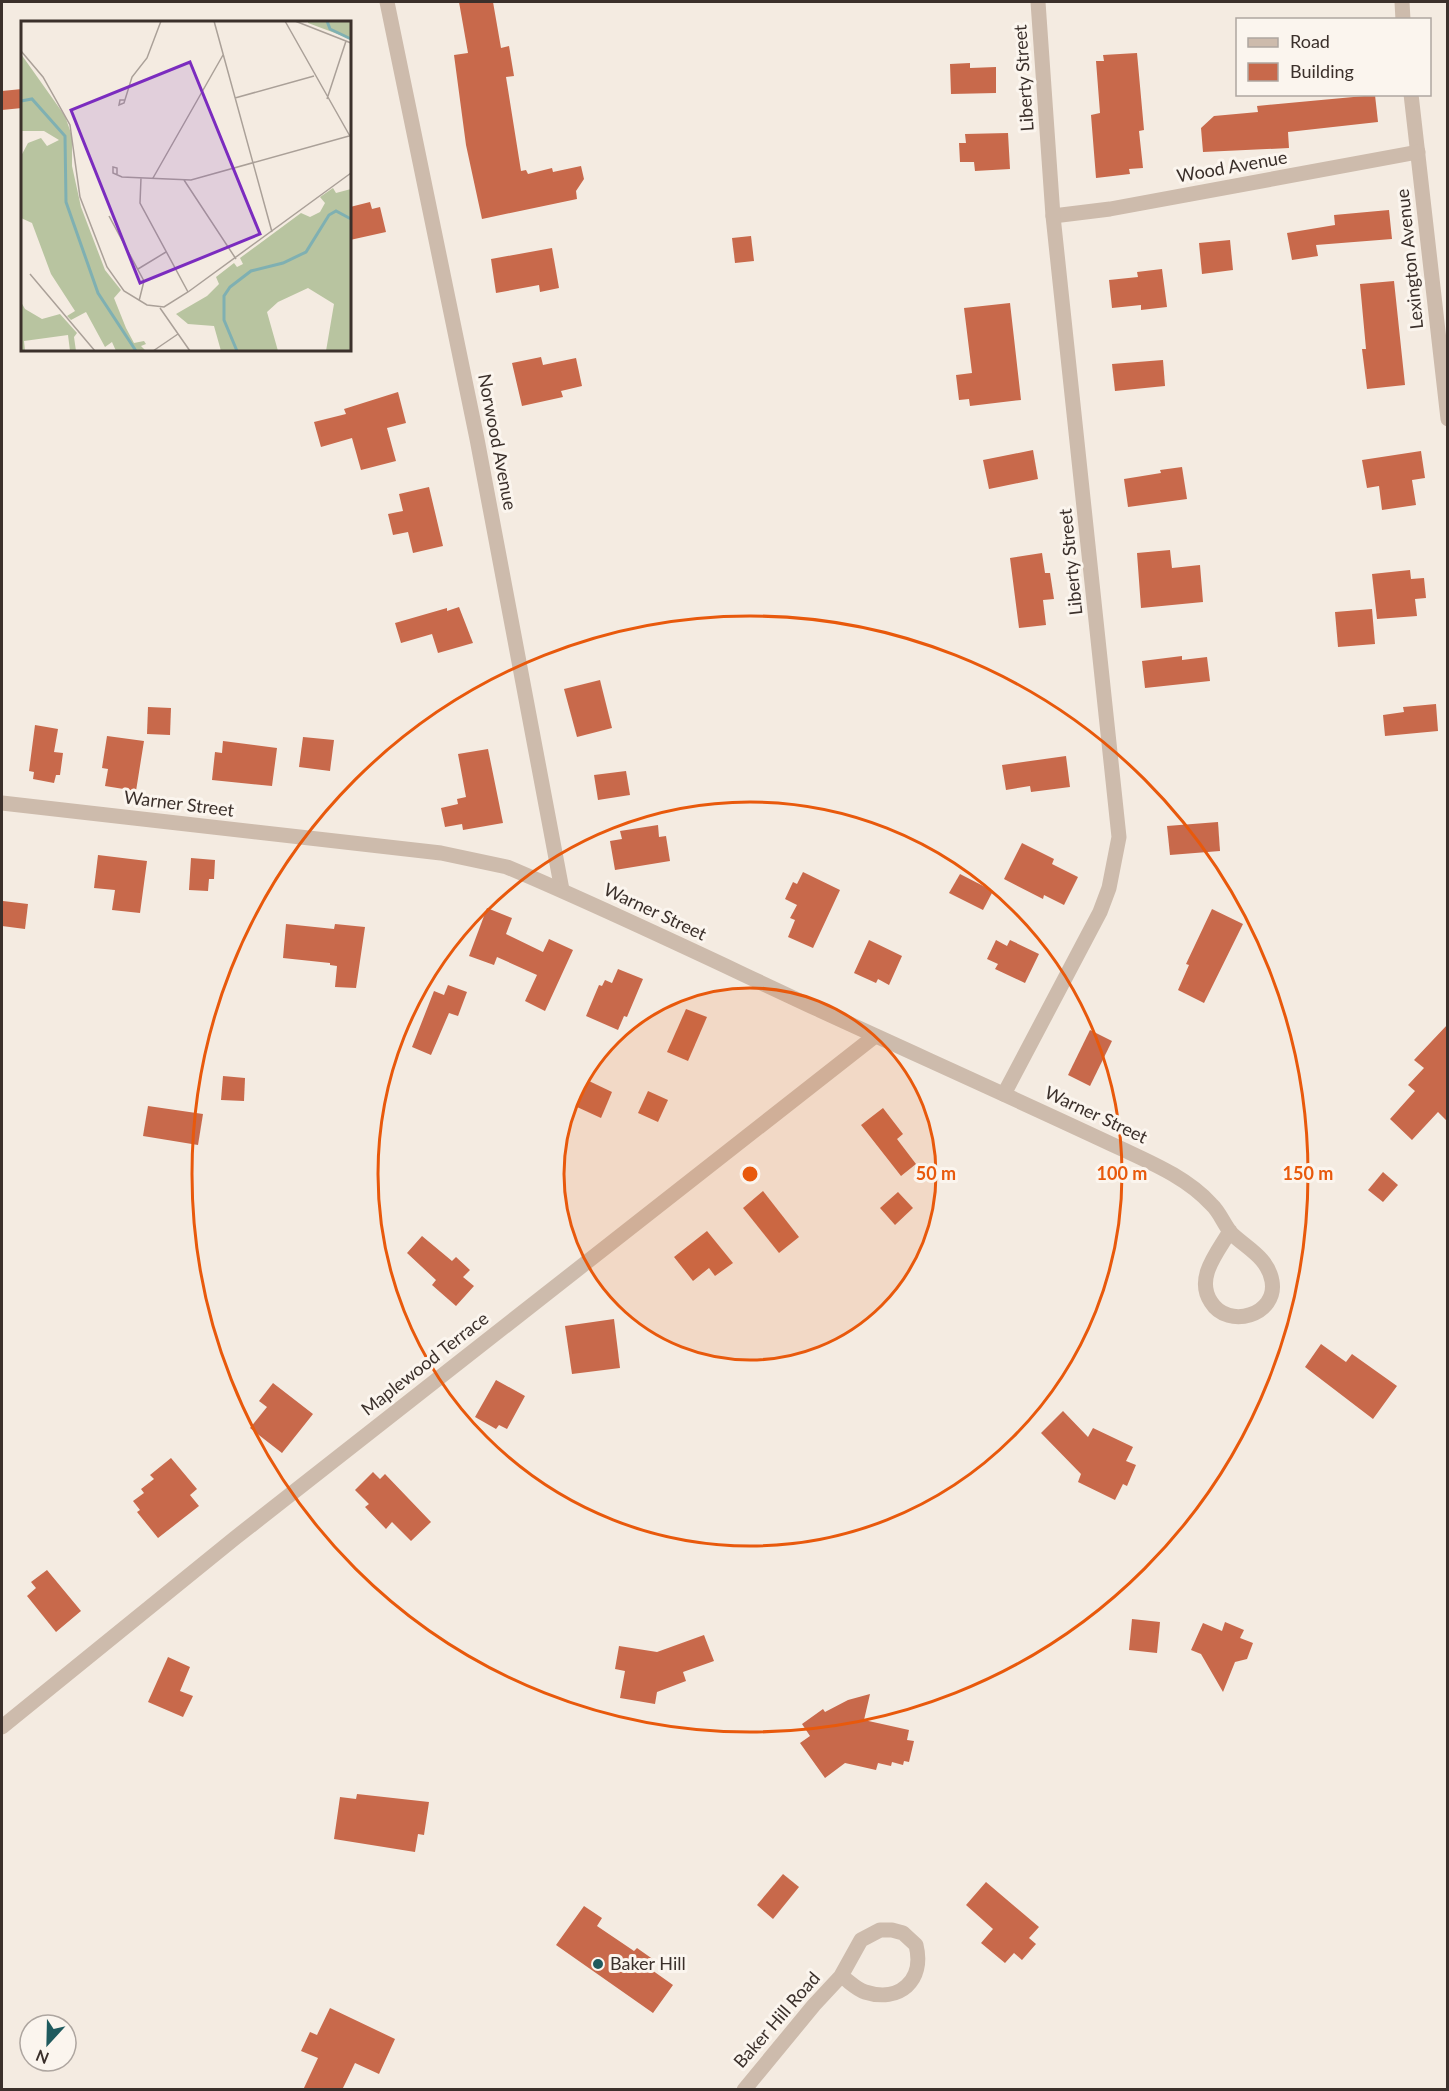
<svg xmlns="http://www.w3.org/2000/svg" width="1449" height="2091" font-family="Lato,sans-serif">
<rect width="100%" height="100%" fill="#f4ebe1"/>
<g fill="#c8694b">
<path d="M459,2H493L501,48L509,46L514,76L506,77L521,171L526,170L528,174L552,168L553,172L581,166L584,179L576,191L577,199L482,219L466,145L454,55L468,53Z"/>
<path d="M1137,53L1144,130L1139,131L1143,168L1129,169L1130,174L1096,178L1091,115L1100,113L1096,61H1104L1103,55Z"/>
<path d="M970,63V68L996,67V93L951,94L950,64Z"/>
<path d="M22,89V108L2,110V91Z"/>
<path d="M1375,95L1378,122L1288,132L1289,148L1203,152L1201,128L1214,116L1258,112L1257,106Z"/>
<path d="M1008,133L1010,169L975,171L974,162H960L959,143H966L965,134Z"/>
<path d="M370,202L372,209L380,207L386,232L350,240V207Z"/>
<path d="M1389,210L1392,239L1316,245L1318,256L1292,260L1287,233L1335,225L1334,215Z"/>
<path d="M751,236L754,261L735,263L732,238Z"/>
<path d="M1230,240L1233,270L1202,274L1199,243Z"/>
<path d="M552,248L559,288L540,292L539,285L496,293L491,259Z"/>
<path d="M1162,269L1167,307L1141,310V305L1112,308L1109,280L1138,277L1137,272Z"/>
<path d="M1394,281L1405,385L1367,389L1362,349H1366L1360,284Z"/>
<path d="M1010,303L1021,400L970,406L969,399L959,400L956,375L972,373L964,308Z"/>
<path d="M541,357L543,365L576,358L582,386L561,391L563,397L522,406L512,363Z"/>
<path d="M1163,360L1165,386L1115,391L1112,364Z"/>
<path d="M398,392L406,423L387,428L396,461L361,470L352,438L321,447L314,422L346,414L344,409Z"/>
<path d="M1033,450L1038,479L989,489L983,460Z"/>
<path d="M1421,451L1425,478L1412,480L1416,505L1382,510L1379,486L1367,488L1362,460Z"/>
<path d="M1182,467L1187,499L1128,507L1124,479L1161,473L1160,470Z"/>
<path d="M429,487L443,546L413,553L408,532L393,535L388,514L403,511L399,494Z"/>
<path d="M1170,550L1172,568L1200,565L1203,602L1141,608L1137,553Z"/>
<path d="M1042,553L1045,573H1050L1054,599L1043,600L1046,625L1019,628L1010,558Z"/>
<path d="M1410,570L1411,579L1424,578L1426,598L1415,599L1417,616L1377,619L1372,574Z"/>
<path d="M459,607L473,643L438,653L432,634L401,643L395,623L447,608V611Z"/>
<path d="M1372,609L1375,644L1338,647L1335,612Z"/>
<path d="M1182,656V660L1207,657L1210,681L1145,688L1142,661Z"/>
<path d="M600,680L612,728L577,737L564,689Z"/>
<path d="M1436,704L1438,731L1385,736L1383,715L1404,712L1403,707Z"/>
<path d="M148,707L171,708L170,735L147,734Z"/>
<path d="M35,725L58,729L54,752L63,753L60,775H56L54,783L33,779L34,772L29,771Z"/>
<path d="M107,736L144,741L136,791L105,786L108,769L102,768Z"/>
<path d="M303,737L334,740L330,771L299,767Z"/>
<path d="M223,741L277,748L272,786L212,780L215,752L222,753Z"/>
<path d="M488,749L503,823L463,830L462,824L445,827L441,808L458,804L457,799L466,797L458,754Z"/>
<path d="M1066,756L1070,787L1031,792L1030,786L1006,790L1002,765Z"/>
<path d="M626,771L630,795L598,800L594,775Z"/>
<path d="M1218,822L1220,851L1170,855L1167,826Z"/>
<path d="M658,825L659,837L666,836L670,861L615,870L610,841L622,839L620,831Z"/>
<path d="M1022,843L1054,859L1052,864L1078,877L1064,905L1044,895L1043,899L1004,879Z"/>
<path d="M98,855L147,861L140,913L112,910L115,890L94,888Z"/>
<path d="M191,858L215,860L214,879H209L208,891L189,890Z"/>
<path d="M803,872L840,890L813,948L788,937L795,920L790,918L797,905L785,899L793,882L797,884Z"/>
<path d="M960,874L993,891L983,910L949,893Z"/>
<path d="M3,901L28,904L25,929L2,926Z"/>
<path d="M487,908L512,918L506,934L543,952L549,939L573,950L545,1011L525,1001L537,975L497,957L494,965L469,956Z"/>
<path d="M1212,909L1243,924L1204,1003L1178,990L1189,965L1186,964Z"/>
<path d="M286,924L334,929L335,924L365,927L356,988L335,987L337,966L330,965V963L283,958Z"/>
<path d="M869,940L902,956L889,985L878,979L876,983L854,973Z"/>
<path d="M996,940L1007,946L1010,940L1039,954L1025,983L995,969L998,964L987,959Z"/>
<path d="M618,969L643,979L627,1017L624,1016L618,1030L586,1016L599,985L602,986L605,980L612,983Z"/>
<path d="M448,985L467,992L458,1016L449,1013L431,1055L412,1047L434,991L444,995Z"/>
<path d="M686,1009L707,1017L688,1061L667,1052Z"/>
<path d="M1448,1024V1122L1438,1112L1412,1140L1390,1119L1415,1091L1408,1085L1424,1068L1414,1060Z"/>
<path d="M1090,1030L1112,1041L1090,1086L1068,1075Z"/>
<path d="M223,1076L245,1078L244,1101L221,1100Z"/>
<path d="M589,1081L612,1092L601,1118L577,1107Z"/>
<path d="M648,1091L668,1100L658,1122L638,1113Z"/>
<path d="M148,1106L203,1114L198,1145L143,1136Z"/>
<path d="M883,1108L903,1134L897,1139L916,1164L901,1176L861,1125Z"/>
<path d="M1383,1172L1398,1185L1383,1202L1368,1190Z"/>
<path d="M763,1191L799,1237L779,1253L743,1208Z"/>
<path d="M898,1192L913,1208L895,1225L880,1208Z"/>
<path d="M707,1231L733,1263L715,1276L709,1268L693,1281L674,1257Z"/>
<path d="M422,1236L452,1261L456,1257L470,1270L463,1277L474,1286L456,1306L432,1285L436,1280L407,1253Z"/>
<path d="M614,1319L620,1368L572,1374L565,1326Z"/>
<path d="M1321,1344L1346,1362L1352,1354L1397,1386L1373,1419L1305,1367Z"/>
<path d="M496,1380L525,1396L507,1429L499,1425L496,1429L475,1417Z"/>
<path d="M273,1383L313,1414L282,1453L250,1428L267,1407L259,1401Z"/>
<path d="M1063,1411L1088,1437L1093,1428L1133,1447L1126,1461L1136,1465L1127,1486L1123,1484L1115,1500L1078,1482L1081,1474L1041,1433Z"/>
<path d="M171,1458L197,1489L190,1495L199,1506L158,1538L137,1512L140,1510L133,1501L144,1493L141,1489L154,1479L150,1475Z"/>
<path d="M373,1472L380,1479L385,1474L431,1522L411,1541L392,1522L386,1529L365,1507L369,1504L355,1490Z"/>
<path d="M47,1570L81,1611L56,1632L27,1596L36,1588L31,1582Z"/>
<path d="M1132,1619L1160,1622L1157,1653L1129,1650Z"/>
<path d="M1225,1622L1244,1630L1240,1638L1253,1643L1247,1659L1235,1662L1223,1692L1201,1654L1191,1650L1203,1623L1222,1631Z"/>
<path d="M704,1635L714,1661L683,1672L686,1681L657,1692L655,1704L620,1698L625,1671L615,1669L619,1646L657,1652Z"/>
<path d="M168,1657L190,1667L180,1691L193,1696L183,1717L148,1702Z"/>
<path d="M870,1694L864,1720L909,1730L907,1740L914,1741L909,1762L904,1761L903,1765L892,1762L891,1766L878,1763L876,1770L845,1763L825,1778L800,1743L810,1736L802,1724L823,1709L825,1712L848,1700Z"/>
<path d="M357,1794L429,1802L424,1835L418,1834L415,1852L334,1839L340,1797L356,1799Z"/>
<path d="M783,1874L799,1887L773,1919L757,1905Z"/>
<path d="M986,1882L1039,1927L1029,1938L1036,1944L1022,1960L1014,1953L1005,1963L981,1943L993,1929L966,1905Z"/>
<path d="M584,1906L602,1918L597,1926L634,1951L637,1948L654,1960L649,1968L673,1985L653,2013L556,1945Z"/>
<path d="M330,2008L395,2039L379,2074L355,2063L342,2090H303L318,2058L301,2051L310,2032L317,2035Z"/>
</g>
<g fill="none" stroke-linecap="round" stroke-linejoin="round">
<g stroke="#cdbbac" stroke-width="15">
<path d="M387,2L477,439L562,890"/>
<path d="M1402,2L1403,20"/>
<path d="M1411,94L1448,419"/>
<path d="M1053,216L1110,209L1418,152"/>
<path d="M2,803L441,853L507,867C611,911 712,960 815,1008C917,1055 1020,1101 1122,1149C1154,1164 1187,1178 1211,1204C1220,1212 1224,1225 1232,1234C1248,1249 1268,1258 1272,1281C1278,1315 1228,1330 1211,1302C1195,1278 1217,1253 1230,1231"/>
<path d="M1004,1094L1100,912L1109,888L1119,837L1053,216L1038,2"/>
<path d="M2,1727L235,1538L875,1036"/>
<path d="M744,2090L814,2005L841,1976L861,1940L880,1930H892L903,1933L916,1945C925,1981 899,2003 865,1992C856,1989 849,1981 841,1976"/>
</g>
</g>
<circle cx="750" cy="1174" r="186" fill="#e8590c" fill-opacity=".12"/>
<g fill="none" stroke="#e8590c" stroke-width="3">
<circle cx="750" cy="1174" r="186"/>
<circle cx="750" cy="1174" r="372"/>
<circle cx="750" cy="1174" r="558"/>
</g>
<circle fill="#1f5a5e" stroke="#fbf5ee" stroke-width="2" cx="598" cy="1964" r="6"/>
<g text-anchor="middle" stroke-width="6" stroke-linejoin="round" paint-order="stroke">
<g font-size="18" fill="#3b302b" stroke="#fbf5ee">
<text transform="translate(1024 78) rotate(-94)" y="6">Liberty Street</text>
<text transform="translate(1232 167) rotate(-10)" y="6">Wood Avenue</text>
<text transform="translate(1410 259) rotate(-96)" y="6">Lexington Avenue</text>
<text transform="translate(497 442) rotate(79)" y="6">Norwood Avenue</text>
<text transform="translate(1071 562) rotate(-96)" y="6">Liberty Street</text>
<text transform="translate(179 804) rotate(7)" y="6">Warner Street</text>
<text transform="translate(655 912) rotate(25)" y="6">Warner Street</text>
<text transform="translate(1096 1115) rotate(25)" y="6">Warner Street</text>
<text transform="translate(425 1364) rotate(-38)" y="6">Maplewood Terrace</text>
<text transform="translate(777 2020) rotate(-49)" y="6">Baker Hill Road</text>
</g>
<g font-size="18" fill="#3b302b" stroke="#fbf5ee" text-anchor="start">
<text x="610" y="1970">Baker Hill</text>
</g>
</g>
<g transform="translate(21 21)">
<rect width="330" height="330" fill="#f4ebe1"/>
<path d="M287,0H330V18L287,2ZM0,33L44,95L51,115V145L60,186L84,249L100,269L93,277L105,307L113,322L123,320L125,323L120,325L125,330H95L91,321L84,326L65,291L50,299L46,295L54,290L30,253L11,202L0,197V135L7,122L20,117L26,125L38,119L23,110H0ZM312,167L315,172L330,168V330H305L313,283L287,267L257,281L246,291L257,330H200L193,305L167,303L155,293L186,275L198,263L195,256L213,242L216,246L222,243L219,237L280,192L289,196L299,191L304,182L299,176ZM0,281L4,288L21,298L39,293L56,312L53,316L55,330H49L47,314L3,320L4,330H0Z" fill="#b8c4a0"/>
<path fill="none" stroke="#7fb0b2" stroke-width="3" d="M306,0L309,8L330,18M0,80L11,78L44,115L45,181L77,272L115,330M216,330L203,299V275L209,266L230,250L262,242L285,231L308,194L315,190L330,198"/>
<path fill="none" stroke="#aaa098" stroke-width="1.5" d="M193,0L251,211M264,0L330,117M274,0L330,22M0,30L22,56L49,104L59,176L86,246L103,270L126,284L143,286L167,271L330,152M214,77L293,55M306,78L325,20M104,79H99L98,84L103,82L111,56L126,37L140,0M96,153V147L92,146V152L101,156L170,159L328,115M120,157L119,182L167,271M132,157L202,34M163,159L215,238M88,195L123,260L118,280M117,248L145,231M9,253L74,330M139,287L169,330M132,330L157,313"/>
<path fill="#7b2cbf" fill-opacity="0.15" stroke="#7b2cbf" stroke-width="3" d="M169,41L239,213L119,262L50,89Z"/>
<rect width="330" height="330" fill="none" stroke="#3b302b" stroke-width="3"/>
</g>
<circle cx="750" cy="1174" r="9" fill="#e8590c" stroke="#fbf5ee" stroke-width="3"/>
<g font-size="18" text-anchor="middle" font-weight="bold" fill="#e8590c" stroke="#fbf5ee" stroke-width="6" stroke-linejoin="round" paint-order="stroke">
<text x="936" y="1180">50 m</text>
<text x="1122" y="1180">100 m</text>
<text x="1308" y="1180">150 m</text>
</g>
<rect width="1449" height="2091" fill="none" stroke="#3b302b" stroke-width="6"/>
<rect x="1236" y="18" width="195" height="78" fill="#fbf5ee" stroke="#aea6a0" stroke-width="1.5"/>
<rect x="1248" y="38" width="30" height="9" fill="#cdbbac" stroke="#aea6a0" stroke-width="1.5"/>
<text x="1290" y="48" font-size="18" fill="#3b302b">Road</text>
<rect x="1248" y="63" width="30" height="18" fill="#c8694b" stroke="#aea6a0" stroke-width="1.5"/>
<text x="1290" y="78" font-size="18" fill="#3b302b">Building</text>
<g transform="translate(48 2043) rotate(202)"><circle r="28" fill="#fbf5ee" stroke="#aea6a0" stroke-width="1.5"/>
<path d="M0-4.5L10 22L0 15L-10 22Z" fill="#1f5a5e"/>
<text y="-9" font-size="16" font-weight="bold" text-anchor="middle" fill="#3b302b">N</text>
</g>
</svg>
